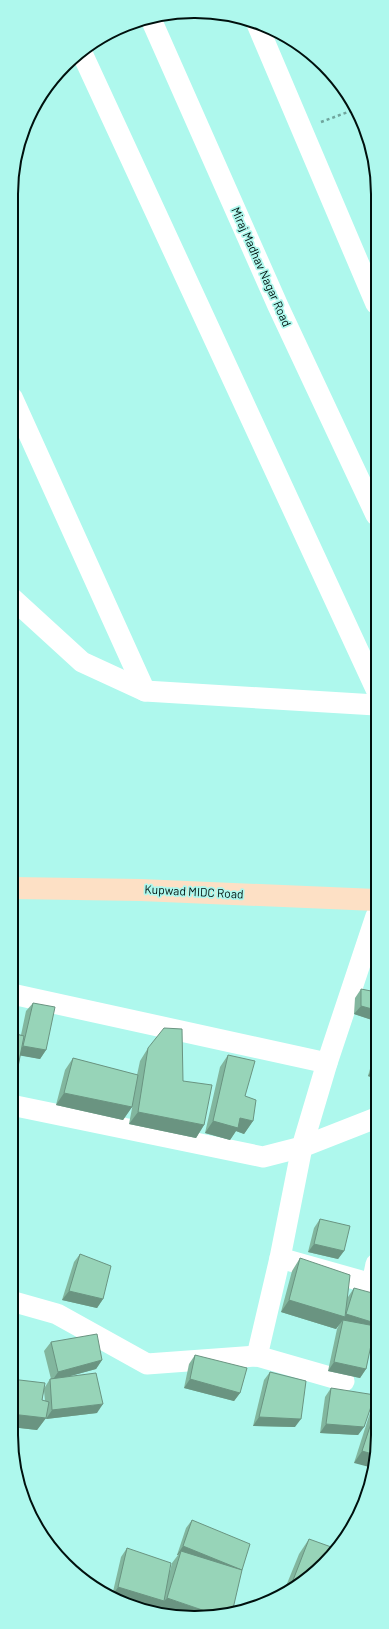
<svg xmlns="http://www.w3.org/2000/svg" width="389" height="1629" font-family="Barlow,sans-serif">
<rect width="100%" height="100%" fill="#aef8ed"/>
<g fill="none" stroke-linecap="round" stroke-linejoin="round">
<path stroke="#70a59d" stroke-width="2.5" stroke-dasharray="3 3" stroke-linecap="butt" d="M321,122L356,109"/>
<g stroke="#fff" stroke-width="21">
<path d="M150,17L278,306L376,515"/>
<path d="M257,24L376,304"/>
<path d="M81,51L376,689"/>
<path d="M12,397L145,691"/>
<path d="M12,598L82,662L145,691L376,705"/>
<path d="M12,994L327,1063"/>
<path d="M11,1105L263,1157L302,1147L327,1063L376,916"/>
<path d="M280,1258L372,1284L376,1264"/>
<path d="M11,1301L57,1314L147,1364L257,1356L344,1381"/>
<path d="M257,1356L280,1258L302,1147L376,1118"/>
</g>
<path stroke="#fde0c5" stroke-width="22" d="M12,888L141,890L376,900"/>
</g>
<g fill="#82b69e" fill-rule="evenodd">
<path d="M361,989L376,992V1028H375V1021L354,1014L355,998Z"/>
<path d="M33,1003L46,1050L40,1059L20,1055L16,1077L11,1083L12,1033L21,1035L26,1011Z"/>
<path d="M148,1048L183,1081L204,1125L196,1138L129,1124L133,1103L132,1107L123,1120L56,1105L65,1070L73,1058L137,1075L140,1061Z"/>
<path d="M376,1048V1079L368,1076L375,1051Z"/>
<path d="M228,1055L245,1096L253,1121L244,1134L236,1131L230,1140L205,1133L220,1067Z"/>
<path d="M320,1219L344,1251L338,1259L308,1252L314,1228Z"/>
<path d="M80,1254L103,1299L97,1308L62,1300L74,1262Z"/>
<path d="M300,1258L348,1297L354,1288L373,1326L366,1369L360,1378L328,1371L337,1329L340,1323L336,1329L281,1312L292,1271Z"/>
<path d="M51,1342L102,1360L96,1369L63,1378L97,1413L46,1419V1418L37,1430L11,1427L45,1387L50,1379H51L44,1351ZM44,1391L45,1401L42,1400Z"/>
<path d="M195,1355L240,1393L234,1401L184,1388L189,1364Z"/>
<path d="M270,1372L295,1427L253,1426L264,1380Z"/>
<path d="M331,1388L364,1427L358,1435L320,1433L325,1397Z"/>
<path d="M376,1394V1459L354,1463Z"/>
<path d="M192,1520L242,1570L158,1610L112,1596L121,1557L127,1548L170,1571L172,1563L178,1555H177L186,1528Z"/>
<path d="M309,1539L306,1580L284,1591L299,1554Z"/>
</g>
<g fill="#6a9481">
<path d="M361,1006L376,1010V1018L375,1021L354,1014Z"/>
<path d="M23,1046L46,1050L40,1059L17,1055Z"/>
<path d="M374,1067L376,1068V1079L368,1076Z"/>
<path d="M11,1076L16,1077L11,1083Z"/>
<path d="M64,1093L132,1107L123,1120L56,1105Z"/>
<path d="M138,1112L204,1125L196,1138L129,1124Z"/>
<path d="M240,1118L253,1121L244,1134L236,1131L230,1140L205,1133L213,1121Z"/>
<path d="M314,1244L344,1251L338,1259L308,1252Z"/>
<path d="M69,1291L103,1299L97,1308L62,1300Z"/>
<path d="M289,1300L345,1316L346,1314L375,1323L369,1331L343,1320L336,1329L281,1312Z"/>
<path d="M102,1360L96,1369L52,1381L58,1372Z"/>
<path d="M334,1362L366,1369L360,1378L328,1371Z"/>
<path d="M190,1379L240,1393L234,1401L184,1388Z"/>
<path d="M103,1404L97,1413L46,1419L52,1410Z"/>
<path d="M11,1414L46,1418L37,1430L11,1427Z"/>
<path d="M259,1417L301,1419L295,1427L253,1426Z"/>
<path d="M326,1424L364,1427L358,1435L320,1433Z"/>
<path d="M362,1451L376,1455V1459L373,1468L354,1463Z"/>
<path d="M183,1546L242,1570L236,1578L181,1551L178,1555H177Z"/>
<path d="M118,1587L164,1601L167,1598L214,1614L182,1618L174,1615L158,1610L112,1596Z"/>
</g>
<g fill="#97d4b8" stroke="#6a9481">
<path d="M361,989L376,992V1010L361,1006Z"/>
<path d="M33,1003L55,1007L46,1050L23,1046Z"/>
<path d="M164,1028L182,1029L183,1081L212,1085L204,1125L138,1112L148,1048Z"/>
<path d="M12,1033L24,1036L16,1077L11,1076Z"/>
<path d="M228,1055L255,1061L245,1096L256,1100L253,1121L240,1118L238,1128L213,1121Z"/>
<path d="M73,1058L138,1075L132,1107L64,1093Z"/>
<path d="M376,1059V1068L374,1067Z"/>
<path d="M320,1219L350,1226L344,1251L314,1244Z"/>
<path d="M80,1254L111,1266L103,1299L69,1291Z"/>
<path d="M300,1258L350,1275L345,1317L289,1300Z"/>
<path d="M354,1288L376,1294V1318L375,1323L346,1314Z"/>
<path d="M343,1320L375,1326L366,1369L334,1362Z"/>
<path d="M97,1334L102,1360L58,1372L51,1342Z"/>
<path d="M195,1355L247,1368L240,1393L190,1379Z"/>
<path d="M270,1372L306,1381L301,1419L259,1417Z"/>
<path d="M96,1373L103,1404L52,1410L50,1379Z"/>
<path d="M11,1379L45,1383L42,1400L49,1402L46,1418L11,1414Z"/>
<path d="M331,1388L375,1395L364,1427L326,1424Z"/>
<path d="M376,1408V1455L362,1451Z"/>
<path d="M192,1520L250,1544L242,1570L183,1546Z"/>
<path d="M309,1539L334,1548L306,1580L290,1588Z"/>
<path d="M127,1548L171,1563L164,1601L118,1587Z"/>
<path d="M181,1551L242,1570L232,1613L214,1614L167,1598Z"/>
</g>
<g text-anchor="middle" stroke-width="3.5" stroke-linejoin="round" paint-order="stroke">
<g font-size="12" fill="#00110e" stroke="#aef8ed">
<text transform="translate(261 267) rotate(66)" y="4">Miraj Madhav Nagar Road</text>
<text transform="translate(194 892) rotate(3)" y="4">Kupwad MIDC Road</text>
</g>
</g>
<path d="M0 0H389V1629H0ZM194 18H195A176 176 0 0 1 371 194V1435A176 176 0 0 1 195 1611H194A176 176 0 0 1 18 1435V194A176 176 0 0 1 194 18Z" fill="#aef8ed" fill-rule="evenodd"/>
<path fill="none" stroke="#00110e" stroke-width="2" d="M194 18H195A176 176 0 0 1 371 194V1435A176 176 0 0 1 195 1611H194A176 176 0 0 1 18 1435V194A176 176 0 0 1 194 18Z"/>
</svg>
